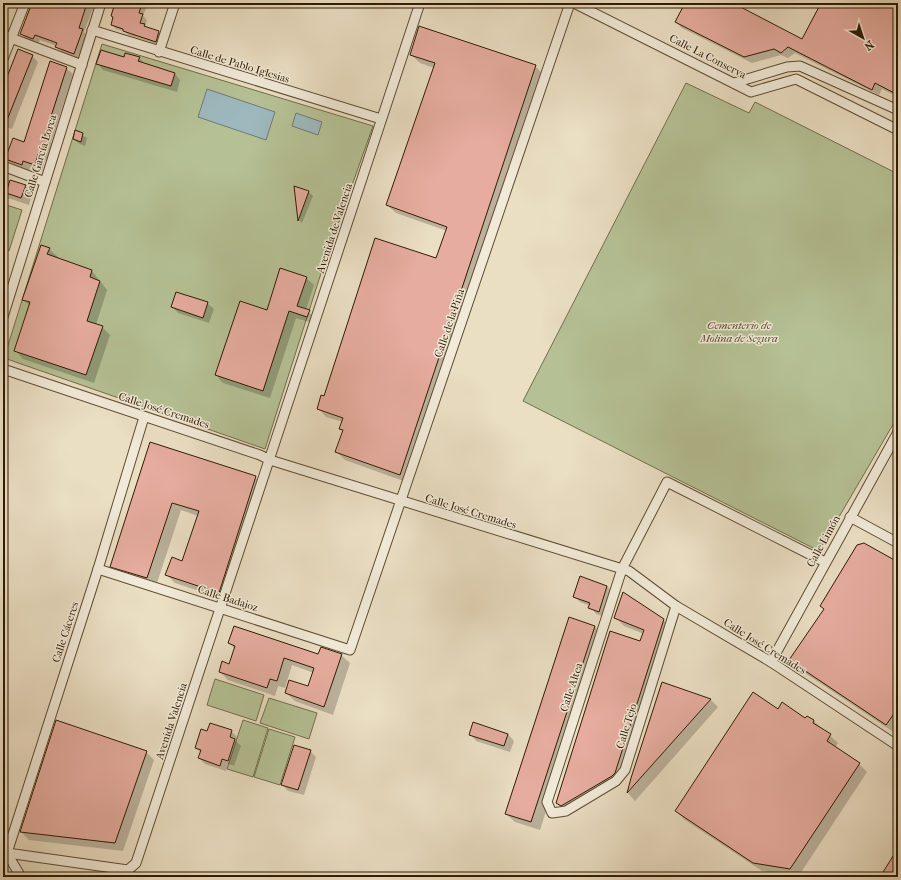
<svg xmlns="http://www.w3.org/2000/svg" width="901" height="880" font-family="'IM FELL French Canon',serif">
<rect width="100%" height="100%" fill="#eadec3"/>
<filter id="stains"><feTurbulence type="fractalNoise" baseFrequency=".005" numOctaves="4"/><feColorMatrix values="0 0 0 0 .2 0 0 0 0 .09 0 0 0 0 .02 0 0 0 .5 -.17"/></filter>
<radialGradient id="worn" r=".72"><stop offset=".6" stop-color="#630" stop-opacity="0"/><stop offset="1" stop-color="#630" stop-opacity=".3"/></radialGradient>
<g fill="#b5c195" stroke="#726e4b">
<path d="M102,44L373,126L323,267L265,449L4,358Z"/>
<path d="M686,83L749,113L755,102L898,174V416L819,551L523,401Z"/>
<path d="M3,204L22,210L9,251L3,249Z"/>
<path d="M215,679L264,695L256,721L207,705Z"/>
<path d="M269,698L317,713L309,739L260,723Z"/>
<path d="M243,720L268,728L253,777L227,769Z"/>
<path d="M269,729L295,737L280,785L254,777Z"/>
</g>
<g fill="#9db9be" stroke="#717a72">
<path d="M207,89L275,112L266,140L198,117Z"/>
<path d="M296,113L322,122L318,135L292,126Z"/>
</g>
<g fill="#0003">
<path d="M33,3H88L93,8L84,32L87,35L80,59L62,52L57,46L40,40L38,44L27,39L21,34Z"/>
<path d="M116,3H148L143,16L147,20L145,26L148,29L159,32L163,36L160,45L128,35L124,31L116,29L112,24Z"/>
<path d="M686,3H731L803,41L822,3H898V97L882,89L879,95L795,53L788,58L781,55L752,63L682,28L676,22Z"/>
<path d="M411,55L535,66L543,74L409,483L345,460L337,452L343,431L341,429L343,422L326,417L318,408L325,397L436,260L447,231L396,213L387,205L434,68L420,63Z"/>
<path d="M32,56L38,62L12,129L3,126V89Z"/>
<path d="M125,58H139L145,64L174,73L180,80L177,92L103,70L97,63Z"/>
<path d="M66,68L73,74L51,143L55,147L50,162L45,160L42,171L30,167L29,171L13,166L7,159L24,144Z"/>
<path d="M76,132L87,138L85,146L78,143L74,139Z"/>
<path d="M3,175L9,181L25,186L32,193L29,205L5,197L3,203Z"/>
<path d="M295,188L309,192L313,196L302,223L299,220Z"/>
<path d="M49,249L58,257L57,259L92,271L107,290L96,325L102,327L110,335L94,383L23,359L15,350L30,306L23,299Z"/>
<path d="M306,278L314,285L306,310L317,319L315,324L296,318L270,398L223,383L216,375L268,311Z"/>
<path d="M207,303L214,309L209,323L178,313L172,307Z"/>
<path d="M151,444L255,477L264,485L227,600L175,583L167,575L183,562L198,516L181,510L156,586L120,575L112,566Z"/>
<path d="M898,563V728L895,733L799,669L790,660Z"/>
<path d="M581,577L607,586L613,593L605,617L596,614L590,606L580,602L574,596Z"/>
<path d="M616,618L663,620L672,628L623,781L620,784L570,813L557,802L644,634L624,626Z"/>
<path d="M594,626L603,635L540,830L515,822L506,814Z"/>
<path d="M229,643L319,656L341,655L350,663L333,715L295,701L286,693L309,688L314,673L292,665L285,688L278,686L275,696L228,680L220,672L230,665L235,649Z"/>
<path d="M663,683L710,699L718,707L635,801L628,793Z"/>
<path d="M779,710L805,719L807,717L814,721L838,743L835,748L859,764L867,772L798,877L762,871L685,820L676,811Z"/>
<path d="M231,731L237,737L236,741L241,746L234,766L228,764L226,771L205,764L199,758L201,753L196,748L208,732Z"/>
<path d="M470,734H508L514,741L510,752L476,741Z"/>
<path d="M310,751L316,757L304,795L288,791L282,784Z"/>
<path d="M146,752L154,760L123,851L29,840L21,832Z"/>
</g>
<g fill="#e6ac9f" stroke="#301b01">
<path d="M32,3H87L79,28L83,29L74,54L55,47L57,43L49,40L35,35L33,39L20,34Z"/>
<path d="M115,3H142L139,13L143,14L140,23L145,24L144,26L159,31L156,42L123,31V29L111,25L113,17L111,16Z"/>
<path d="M685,3H733L802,39L821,3H898V95L875,83L872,90L788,47L781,53L774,49L744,57L675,22Z"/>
<path d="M419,26L536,65L400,475L335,452L343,430L339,429L343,418L317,409L321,395L324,396L375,238L436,258L447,227L386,205L435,63L410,55Z"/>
<path d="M18,49L33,55L3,130V87Z"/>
<path d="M101,50L124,57L125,53L140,57L138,61L175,73L171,86L96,64Z"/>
<path d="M50,61L67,67L44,138L49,139L44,156L38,154L35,165L23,161L22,165L5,159L13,138L24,142Z"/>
<path d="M75,130L83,133L81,142L73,139Z"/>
<path d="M10,180L26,185L21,198L6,193Z"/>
<path d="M294,186L309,191L298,221Z"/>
<path d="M41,245L50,248L47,254L92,270L90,277L100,281L87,321L103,326L86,375L14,351L30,302L22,300Z"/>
<path d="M280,268L307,277L297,306L310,310L307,317L289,311L263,391L215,375L240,301L267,310Z"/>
<path d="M176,292L208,302L203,318L171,307Z"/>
<path d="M150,442L256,476L219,593L165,575L172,557L182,561L199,511L172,503L147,578L110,567Z"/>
<path d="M864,543L898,562V708L886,725L789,660L824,609L820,606L857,545Z"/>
<path d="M580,576L607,586L599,612L588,608L590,603L573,597Z"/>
<path d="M623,592L664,619L615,773L612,776L561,806L556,803L610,631L640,641L644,630L614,618Z"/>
<path d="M569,617L595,626L531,822L505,814Z"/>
<path d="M234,626L318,654L321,647L342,654L324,707L285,693L289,680L308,686L314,668L284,658L277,681L270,679L267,688L219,672L222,661L229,664L235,646L228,643Z"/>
<path d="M662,682L711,699L627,793L631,778Z"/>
<path d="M753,692L778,709L782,702L805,718L807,716L814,720L813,723L831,734L827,741L860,763L790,869L753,863L675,811Z"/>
<path d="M56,720L147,751L115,843L20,832Z"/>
<path d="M473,722L508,734L504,746L469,735Z"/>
<path d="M210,723L232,730L230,737L235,739L228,761L222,759L220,766L198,758L201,750L195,748L201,729L207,731Z"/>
<path d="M294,745L311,750L298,790L281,785Z"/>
<path d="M898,848V877H880Z"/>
</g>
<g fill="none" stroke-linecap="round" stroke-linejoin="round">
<defs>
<g id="minor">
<path d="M574,3L751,92L796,79L898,130"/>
<path d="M92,30L381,119"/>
<path d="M3,35L82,65"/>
<path d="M159,52L175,3"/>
<path d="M3,59L25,3"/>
<path d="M734,83L787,67L800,66L898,110"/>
<path d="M3,166L45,182"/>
<path d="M3,317L101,3"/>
<path d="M3,369L260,455L270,460L629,571L676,606L771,662L898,746"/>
<path d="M850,517L898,543"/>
<path d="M98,569L350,650L570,3"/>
<path d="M676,606L625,770L616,781L566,811L552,813L547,802L622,569L667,482L825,562"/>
<path d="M771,662L898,432"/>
<path d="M5,850L21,877"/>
<path d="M7,853L128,870L136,863L420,3"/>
<path d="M7,853L98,569L144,417"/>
</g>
</defs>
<use href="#minor" stroke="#5e4c32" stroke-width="11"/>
<use href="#minor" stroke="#f1ead8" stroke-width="9"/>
</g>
<g text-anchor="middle" stroke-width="3" stroke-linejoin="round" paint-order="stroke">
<g font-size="11" fill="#301b01" stroke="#f1ead8">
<text transform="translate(708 56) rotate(27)" y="4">Calle La Conserva</text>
<text transform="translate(240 64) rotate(17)" y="4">Calle de Pablo Iglesias</text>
<text transform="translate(40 156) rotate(-73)" y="4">Calle García Lorca</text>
<text transform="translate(334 228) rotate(-72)" y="4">Avenida de Valencia</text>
<text transform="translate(449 323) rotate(-71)" y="4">Calle de la Piña</text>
<text transform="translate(164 410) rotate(18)" y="4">Calle José Cremades</text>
<text transform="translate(471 511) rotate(17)" y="4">Calle José Cremades</text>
<text transform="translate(823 541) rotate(-61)" y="4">Calle Limón</text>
<text transform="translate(228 598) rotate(18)" y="4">Calle Badajoz</text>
<text transform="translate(65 632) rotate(-72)" y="4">Calle Cáceres</text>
<text transform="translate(765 646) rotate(32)" y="4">Calle José Cremades</text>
<text transform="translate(571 687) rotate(-72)" y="4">Calle Altea</text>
<text transform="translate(171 721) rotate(-72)" y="4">Avenida Valencia</text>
<text transform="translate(626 726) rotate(-73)" y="4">Calle Tejo</text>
</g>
<g font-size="11" font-style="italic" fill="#584d2d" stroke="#f1ead8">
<text x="739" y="329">Cementerio de<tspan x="739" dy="13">Molina de Segura</tspan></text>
</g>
</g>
<rect width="901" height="880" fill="none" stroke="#eadec3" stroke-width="16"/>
<rect x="4" y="4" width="893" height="872" fill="none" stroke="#301b01" stroke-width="2"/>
<rect x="8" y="8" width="885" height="864" fill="none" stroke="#301b01"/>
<g transform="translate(863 38) rotate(141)" stroke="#f1ead8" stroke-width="3" paint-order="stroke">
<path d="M0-3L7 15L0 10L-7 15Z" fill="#301b01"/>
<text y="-6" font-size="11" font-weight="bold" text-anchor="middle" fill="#301b01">N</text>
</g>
<rect width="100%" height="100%" filter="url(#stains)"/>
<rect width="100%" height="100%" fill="url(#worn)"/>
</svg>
